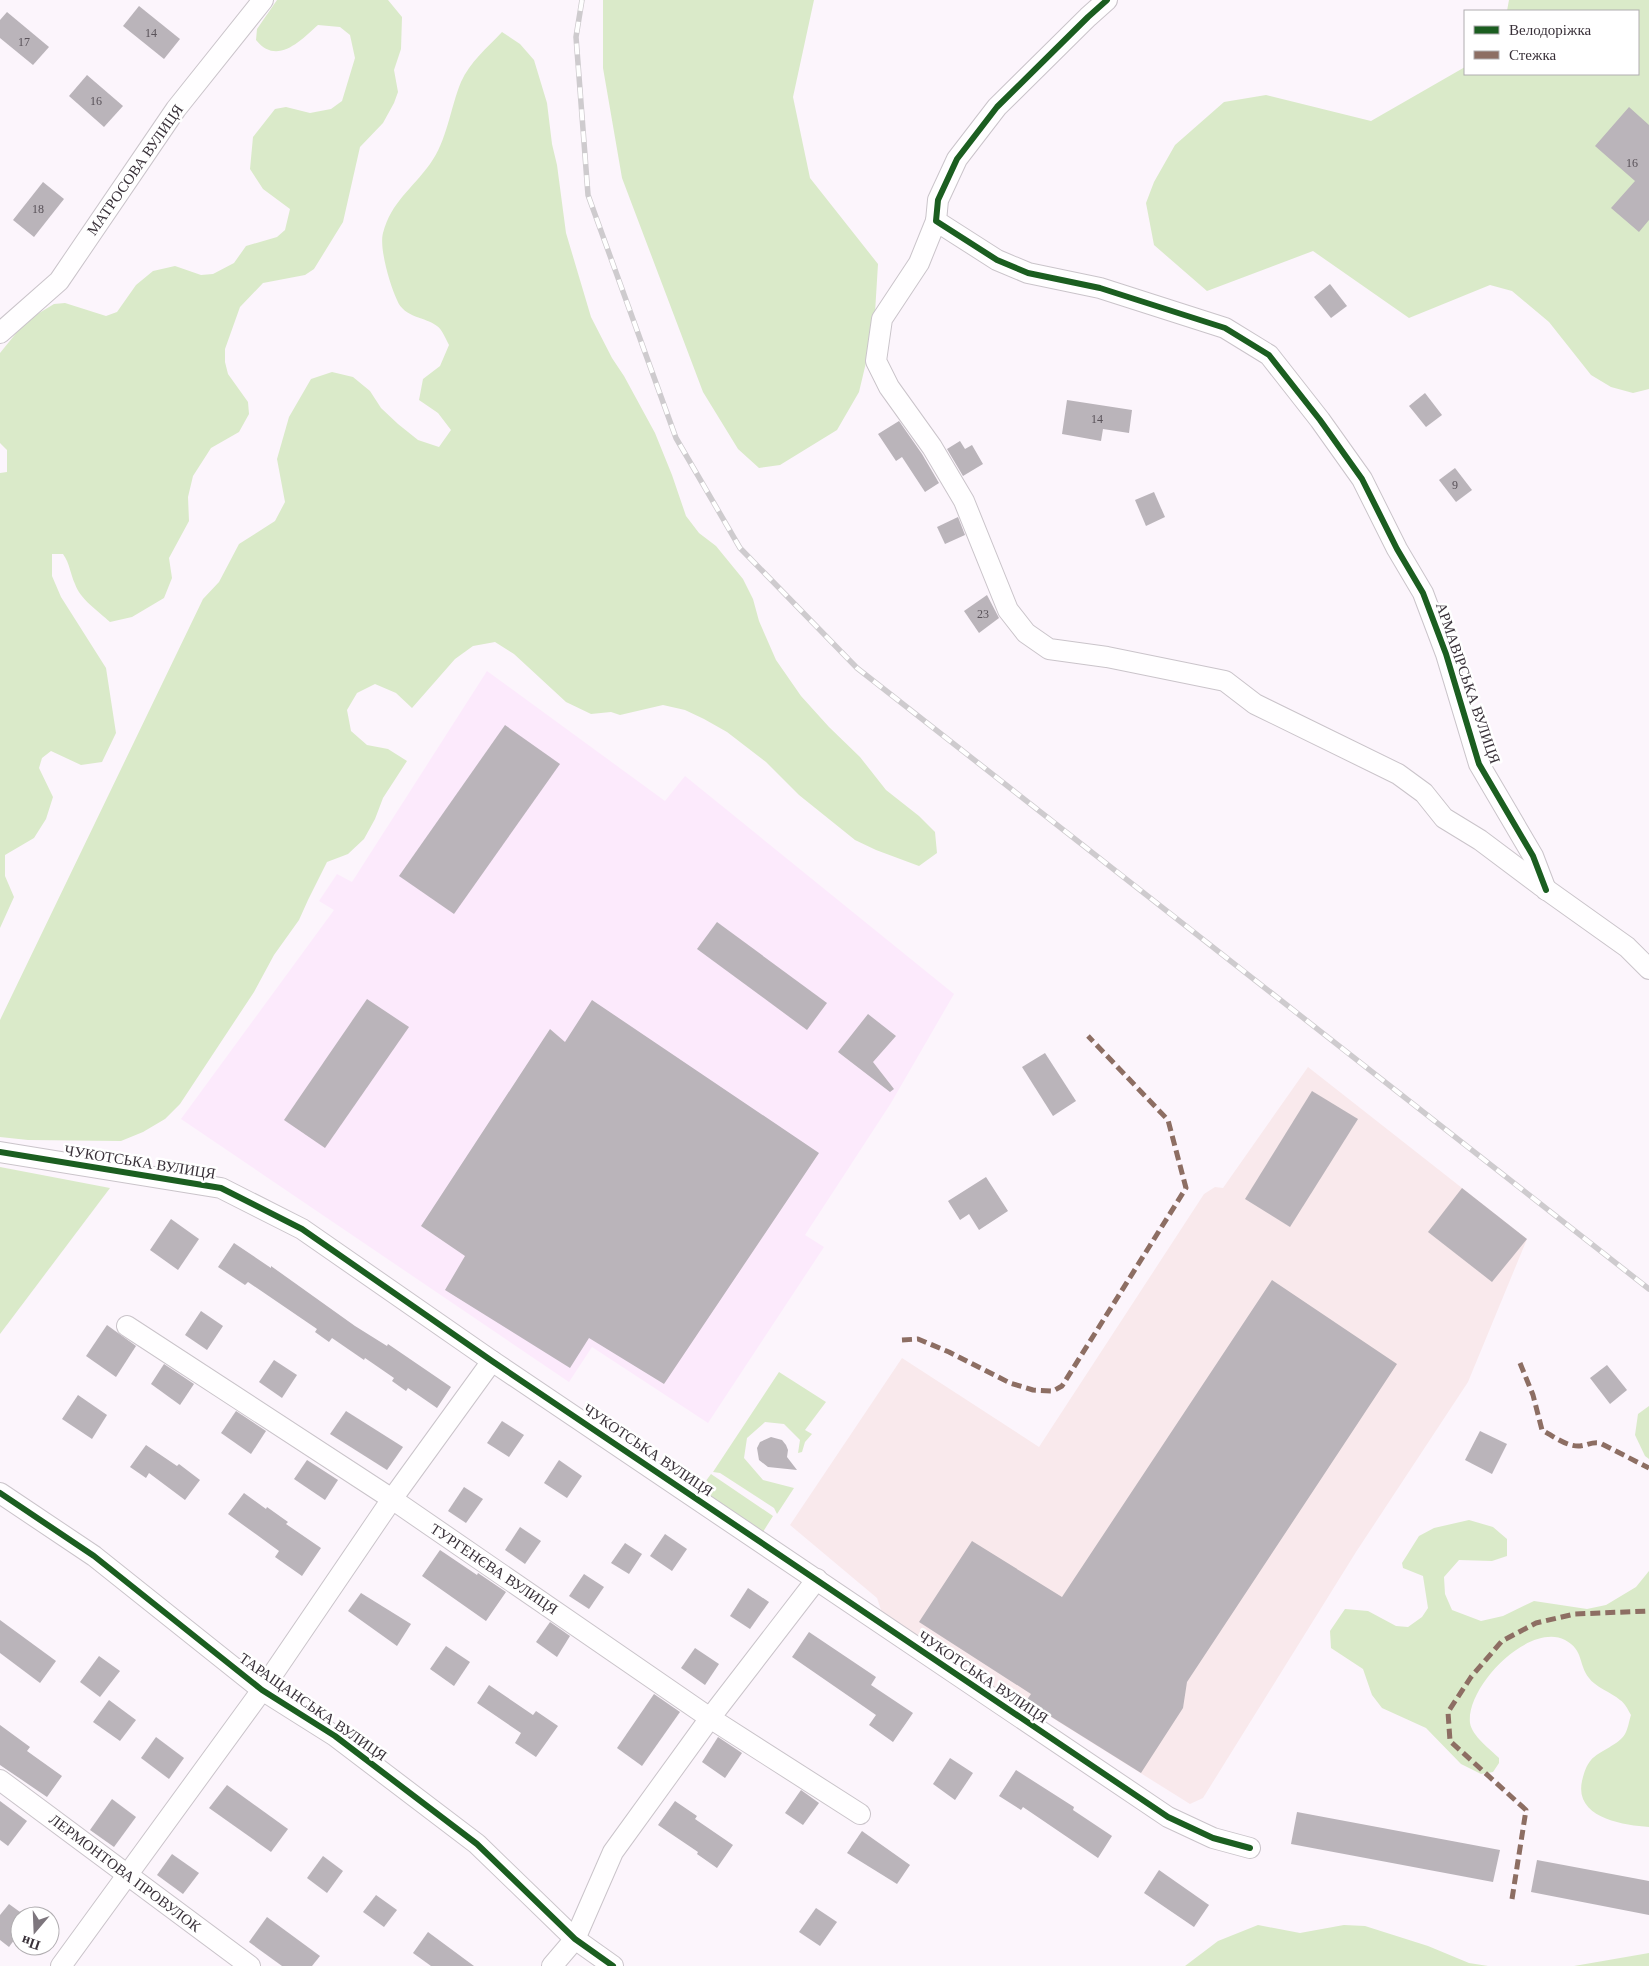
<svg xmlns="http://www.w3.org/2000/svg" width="1649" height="1966" font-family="Georgia,serif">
<rect width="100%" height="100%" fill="#fcf5fc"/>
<path fill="#f9e9ec" d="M1308,1067L1527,1239L1468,1382L1356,1552L1203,1798L1190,1804L1027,1702L1020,1712L882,1613L877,1598L790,1525L902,1358L1039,1447L1204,1194L1215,1187L1223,1188Z"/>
<path fill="#fceafc" d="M487,671L665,801L685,776L954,994L891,1103L805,1235L824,1247L708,1423L592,1347L569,1382L181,1119L334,910L319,901L337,874L352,882Z"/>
<g fill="#daeac9">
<path d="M277,0H388L402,17L401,49L394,70L398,92L394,103L383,123L360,147L343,222L314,269L305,275L263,283L240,307L225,349V362L228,374L248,402L249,414L239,432L211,448L193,476L188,497L189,521L169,558L172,578L164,598L132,617L110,622C98,611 80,599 75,584C70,573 70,564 63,554H52V576L61,597L106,668L116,733L102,762L81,765L51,751L42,758L39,768L53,797L46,819L34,838L5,855V876L14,897L0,928V473L7,472V450L0,443V353L26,321L54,304L65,303L106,316L117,312L136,285L153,271L175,266L201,275L213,274L234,263L246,246L277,237L285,230L290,209L263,189L250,169L253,137L275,109L286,107L310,113L331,109L342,101L355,58L350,35L340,27L318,25C300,41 277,66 256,40L257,29Z"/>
<path d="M603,0H814L793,97L810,178L878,264L874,329L859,392L837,430L780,465L759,468L738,449L703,392L622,178L603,68Z"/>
<path d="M1509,0H1649V389L1633,393L1611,387L1591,375L1549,322L1512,291L1490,285L1409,318L1313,251L1207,291L1154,245L1146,203L1154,182L1175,145L1224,102L1266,95L1371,121L1465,67V74H1638V11H1507Z"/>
<path d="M502,32L520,44L534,60L547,103L552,144L557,165L566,233L591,317L612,358L624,376L655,433L672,475L686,516L699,533L716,546L743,579L753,599L759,621L776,660L801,696L829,727L860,757L886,790L919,816L935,832L937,853L919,866L876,850L855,840L799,795L766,762L727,732L704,719L685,710L663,705L620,715L611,712L591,714L566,702L514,654L495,642L473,646L455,659L412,708L396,693L375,684L357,693L347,710L351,731L367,745L388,749L407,761L383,798L375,819L364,839L348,854L327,862L308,900L299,920L274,955L254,992L180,1104L165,1119L143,1132L121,1141L28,1140L0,1137V1020L203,599L219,582L239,544L275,521L285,502L277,459L289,417L311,379L332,372L353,377L370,391L381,408L398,424L418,440L439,447L451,430L438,413L419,400L423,379L440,366L449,345C446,340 442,329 437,326C426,317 404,318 397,300C390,285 379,248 383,233C391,202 412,189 430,164C447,141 450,109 461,82C470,62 487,48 502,32Z"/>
<path d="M0,1167L110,1188L0,1334Z"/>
<path d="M779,1372L826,1402L805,1430L812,1434L805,1442L802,1452L798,1453L800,1440L784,1424L765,1422L747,1438L744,1458L763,1480L794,1488L777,1514L774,1508L720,1473L713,1472Z"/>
<path d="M1649,1406V1459L1645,1456L1635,1435L1638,1414Z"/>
<path d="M711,1474L773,1516L761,1535L679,1476L702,1486Z"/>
<path d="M1469,1520L1493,1527L1507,1539V1556L1492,1561L1459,1560L1444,1577L1445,1594L1452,1610L1481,1621L1503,1616L1534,1601L1587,1609L1606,1605L1636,1587L1649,1571V1827C1623,1825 1574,1818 1582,1781C1584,1773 1586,1766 1591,1760C1599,1751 1620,1744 1625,1734C1628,1729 1629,1721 1631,1715C1628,1710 1625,1703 1620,1700C1612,1693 1594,1686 1589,1678C1578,1664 1584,1650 1565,1640C1529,1622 1466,1686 1470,1723C1472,1736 1490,1749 1499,1758V1763L1493,1772L1481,1774L1461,1764L1426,1728L1382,1708L1372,1695L1363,1669L1331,1648L1330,1631L1345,1609L1368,1611L1396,1626L1408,1627L1422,1617L1428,1608L1423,1576L1403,1568L1402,1563L1419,1536L1434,1528Z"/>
<path d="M1258,1925L1300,1933L1344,1925L1365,1926L1428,1946L1469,1963L1488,1966H1185L1218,1941Z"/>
<path d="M1649,1953V1966H1574Z"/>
</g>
<g fill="#bab4ba">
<path d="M139,6L180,39L164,59L123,26Z"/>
<path d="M7,12L49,47L33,65L0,38V20Z"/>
<path d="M87,75L123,106L104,127L69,96Z"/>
<path d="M1629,107L1649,125V220L1639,232L1611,208L1635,181L1595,146Z"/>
<path d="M43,182L64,199L34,237L13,220Z"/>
<path d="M1330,284L1347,306L1331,318L1314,297Z"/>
<path d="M1425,393L1442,415L1426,427L1409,406Z"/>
<path d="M1067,400L1132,410L1129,433L1103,429L1101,441L1062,434Z"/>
<path d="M899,421L922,454L939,483L925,492L902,457L896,461L878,434Z"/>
<path d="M960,441L965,449L972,445L983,464L963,476L947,449Z"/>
<path d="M1455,468L1472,490L1456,502L1439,480Z"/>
<path d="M1154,492L1165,517L1146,526L1135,500Z"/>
<path d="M958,517L965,535L945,544L937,527Z"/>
<path d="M987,595L999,618L979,633L964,611Z"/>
<path d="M505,725L560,764L454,914L399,876Z"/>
<path d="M717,922L827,1003L807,1030L697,949Z"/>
<path d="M367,999L409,1027L325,1148L284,1120Z"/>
<path d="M592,1000L819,1153L664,1384L589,1338L570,1368L445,1290L465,1256L421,1226L550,1029L565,1042Z"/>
<path d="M868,1014L896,1036L873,1062L894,1089L890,1092L838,1052Z"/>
<path d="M1045,1053L1076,1101L1053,1116L1022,1067Z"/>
<path d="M1312,1091L1358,1119L1290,1227L1245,1199Z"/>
<path d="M986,1177L1008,1211L979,1230L969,1214L960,1220L948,1201Z"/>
<path d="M1462,1188L1527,1239L1492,1282L1428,1232Z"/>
<path d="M171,1219L199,1239L178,1270L150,1250Z"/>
<path d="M234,1243L271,1268V1266L355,1326L387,1346L388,1344L451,1387L437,1408L408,1388L406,1391L392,1381L394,1378L365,1358L364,1360L332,1338L329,1342L315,1332L317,1329L248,1282L245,1285L218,1267Z"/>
<path d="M1272,1280L1397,1364L1187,1682L1183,1708L1141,1773L1026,1701L1031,1694L919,1622L972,1541L1062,1597Z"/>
<path d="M201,1311L223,1326L207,1350L185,1335Z"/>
<path d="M107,1325L136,1346L116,1377L86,1356Z"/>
<path d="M274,1360L297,1375L282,1398L259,1382Z"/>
<path d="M164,1364L194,1384L180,1405L151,1384Z"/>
<path d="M1607,1365L1627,1390L1610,1404L1590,1378Z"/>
<path d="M78,1395L107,1415L92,1439L62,1419Z"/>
<path d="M236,1411L266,1431L251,1454L221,1433Z"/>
<path d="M346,1411L403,1447L387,1470L330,1434Z"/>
<path d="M502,1421L524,1435L509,1457L487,1443Z"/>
<path d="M1480,1431L1507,1444L1492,1474L1465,1460Z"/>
<path d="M771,1437L782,1440L786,1445L788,1450L787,1457L797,1470L768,1467L759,1460L757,1448L760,1442Z"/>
<path d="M146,1445L177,1466L179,1464L200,1480L185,1500L149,1473L146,1478L130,1467Z"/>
<path d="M307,1460L338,1480L325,1500L294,1479Z"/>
<path d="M559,1460L582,1476L567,1498L544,1483Z"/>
<path d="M464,1487L483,1499L466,1523L448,1511Z"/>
<path d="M244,1493L266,1509L267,1507L288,1522L286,1524L321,1548L302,1576L275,1557L279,1551L228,1514Z"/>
<path d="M520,1527L541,1541L525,1564L505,1550Z"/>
<path d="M665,1534L687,1549L672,1571L650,1556Z"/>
<path d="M625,1543L642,1554L629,1574L611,1563Z"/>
<path d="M440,1550L477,1575L478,1573L506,1592L486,1621L422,1576Z"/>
<path d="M584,1574L604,1587L589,1609L569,1596Z"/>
<path d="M748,1588L769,1602L750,1629L730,1616Z"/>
<path d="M361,1593L411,1624L397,1646L348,1611Z"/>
<path d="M0,1620L56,1661L40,1683L0,1653Z"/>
<path d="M550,1622L570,1636L557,1657L536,1642Z"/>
<path d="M809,1632L876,1677L871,1685L913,1713L893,1742L869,1725L876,1715L792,1657Z"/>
<path d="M446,1646L470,1662L454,1686L430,1669Z"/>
<path d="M695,1648L719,1664L705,1685L681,1668Z"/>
<path d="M99,1656L120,1671L100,1697L80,1682Z"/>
<path d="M489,1685L533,1715L536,1711L558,1726L536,1757L515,1743L521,1733L477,1703Z"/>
<path d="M654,1694L680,1712L642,1766L617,1748Z"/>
<path d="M109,1700L136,1720L120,1741L93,1722Z"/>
<path d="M0,1725L30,1747L27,1751L62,1776L47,1797L0,1765Z"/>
<path d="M156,1737L184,1758L169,1779L141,1758Z"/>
<path d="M718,1737L742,1753L725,1778L702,1762Z"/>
<path d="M950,1758L973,1773L955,1800L933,1784Z"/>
<path d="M1016,1770L1074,1807L1073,1810L1112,1836L1098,1858L1023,1807L1021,1810L999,1796Z"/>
<path d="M227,1785L288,1829L271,1852L209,1808Z"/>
<path d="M801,1790L819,1803L803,1825L785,1813Z"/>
<path d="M112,1799L136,1817L114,1847L90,1830Z"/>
<path d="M0,1801L27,1821L8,1846L0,1840Z"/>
<path d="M675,1801L697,1816L695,1819L733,1845L717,1868L697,1854L698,1852L658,1825Z"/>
<path d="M1297,1812L1500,1850L1493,1882L1291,1844Z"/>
<path d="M862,1831L910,1865L897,1884L847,1853Z"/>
<path d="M172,1854L199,1873L183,1894L157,1875Z"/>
<path d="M323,1856L343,1871L327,1893L307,1878Z"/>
<path d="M1537,1860L1649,1881V1915L1531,1892Z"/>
<path d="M1159,1870L1209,1905L1194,1927L1144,1893Z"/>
<path d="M376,1895L397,1910L384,1927L363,1912Z"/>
<path d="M9,1904L20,1912V1932L9,1947L0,1940V1915Z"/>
<path d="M816,1908L837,1922L820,1946L799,1932Z"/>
<path d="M267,1917L320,1956L312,1966H282L249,1942Z"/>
<path d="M428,1932L474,1966H431L413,1953Z"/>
</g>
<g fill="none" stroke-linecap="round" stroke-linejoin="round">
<defs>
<g id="minor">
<path d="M1107,0L1088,17L997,107L957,159L938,200L936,221L997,260L1028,273L1100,288L1225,328L1269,355L1320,420L1362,479L1397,549L1423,593L1446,654L1479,764L1533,856L1546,890"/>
<path d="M936,221L919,263L882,319L876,361L889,387L932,447L964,501L1008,610L1026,633L1049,649L1107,657L1225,681L1255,704L1398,774L1424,793L1444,818L1480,840L1540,885L1627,947L1649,969"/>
<path d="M0,333L59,281L176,109L263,0"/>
<path d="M0,1152L221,1188L302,1229L492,1361L1168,1817L1213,1838L1250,1848"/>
<path d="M127,1326L392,1499L710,1718L860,1814"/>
<path d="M0,1493L94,1556L262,1690L335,1736L477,1844L575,1939L613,1966"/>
<path d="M0,1780L250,1966"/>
<path d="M61,1966L262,1690L392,1499L492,1361"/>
<path d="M552,1966L575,1939L613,1852L710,1718L817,1579"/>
</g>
</defs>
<use href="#minor" stroke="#cac4ca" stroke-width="22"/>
<use href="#minor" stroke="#fffeff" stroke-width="20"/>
<defs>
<path id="rail" d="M582,0L576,37L588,195L676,438L740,548L857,668L1649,1289"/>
</defs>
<use href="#rail" stroke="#cecbce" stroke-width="5.5"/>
<use href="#rail" stroke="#fff" stroke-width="4" stroke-dasharray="11" stroke-linecap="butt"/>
<g stroke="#8d6e63" stroke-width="5" stroke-dasharray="10 5" stroke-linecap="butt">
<path d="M902,1340L918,1339L949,1352L1010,1383L1033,1390L1053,1391L1062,1386L1186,1188L1168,1120L1088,1036"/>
<path d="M1520,1363L1533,1395L1542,1430C1553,1436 1567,1447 1580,1446C1588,1445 1591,1442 1600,1443L1649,1468"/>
<path d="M1512,1899L1526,1810L1450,1741L1448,1712L1471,1677L1502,1641L1536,1623L1575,1614L1649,1611"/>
</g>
<defs>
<g id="cycleway">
<path d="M1107,0L1088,17L997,107L957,159L938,200L936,221L997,260L1028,273L1100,288L1225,328L1269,355L1320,420L1362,479L1397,549L1423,593L1446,654L1479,764L1533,856L1546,890"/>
<path d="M0,1152L221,1188L302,1229L492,1361L1168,1817L1213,1838L1250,1848"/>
<path d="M0,1493L94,1556L262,1690L335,1736L477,1844L575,1939L613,1966"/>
</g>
</defs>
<use href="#cycleway" stroke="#fff" stroke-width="9"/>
<use href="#cycleway" stroke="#1b5e20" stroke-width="6"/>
</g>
<g text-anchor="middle" stroke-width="5" stroke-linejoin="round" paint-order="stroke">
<g font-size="12" fill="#595259">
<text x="151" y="37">14</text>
<text x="24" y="46">17</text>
<text x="96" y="105">16</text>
<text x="1632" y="167">16</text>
<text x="38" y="213">18</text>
<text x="1097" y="423">14</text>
<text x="1455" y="489">9</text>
<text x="983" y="618">23</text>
</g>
<g font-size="15" fill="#393139" stroke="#fff">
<text transform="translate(135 170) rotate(-55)" y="5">МАТРОСОВА ВУЛИЦЯ</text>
<text transform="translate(1468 683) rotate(71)" y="5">АРМАВІРСЬКА ВУЛИЦЯ</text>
<text transform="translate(140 1162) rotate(9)" y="5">ЧУКОТСЬКА ВУЛИЦЯ</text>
<text transform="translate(648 1450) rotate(34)" y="5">ЧУКОТСЬКА ВУЛИЦЯ</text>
<text transform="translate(494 1569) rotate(34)" y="5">ТУРГЕНЄВА ВУЛИЦЯ</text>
<text transform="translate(983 1677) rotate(34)" y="5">ЧУКОТСЬКА ВУЛИЦЯ</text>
<text transform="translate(313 1707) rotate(35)" y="5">ТАРАЩАНСЬКА ВУЛИЦЯ</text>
<text transform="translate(125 1873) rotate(37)" y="5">ЛЕРМОНТОВА ПРОВУЛОК</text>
</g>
</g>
<rect x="1464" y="10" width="175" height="65" fill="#ffffff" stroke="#b0adb0"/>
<rect x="1474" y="26" width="25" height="8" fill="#1b5e20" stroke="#b0adb0"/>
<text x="1509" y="35" font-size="15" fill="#393139">Велодоріжка</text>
<rect x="1474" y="51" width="25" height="8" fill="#8d6e63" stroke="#b0adb0"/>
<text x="1509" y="60" font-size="15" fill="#393139">Стежка</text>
<g transform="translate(35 1931) rotate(199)"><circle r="24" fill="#ffffff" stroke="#b0adb0"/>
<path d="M0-4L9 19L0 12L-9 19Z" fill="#7d767d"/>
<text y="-8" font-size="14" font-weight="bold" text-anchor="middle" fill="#393139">Пн</text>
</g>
</svg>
